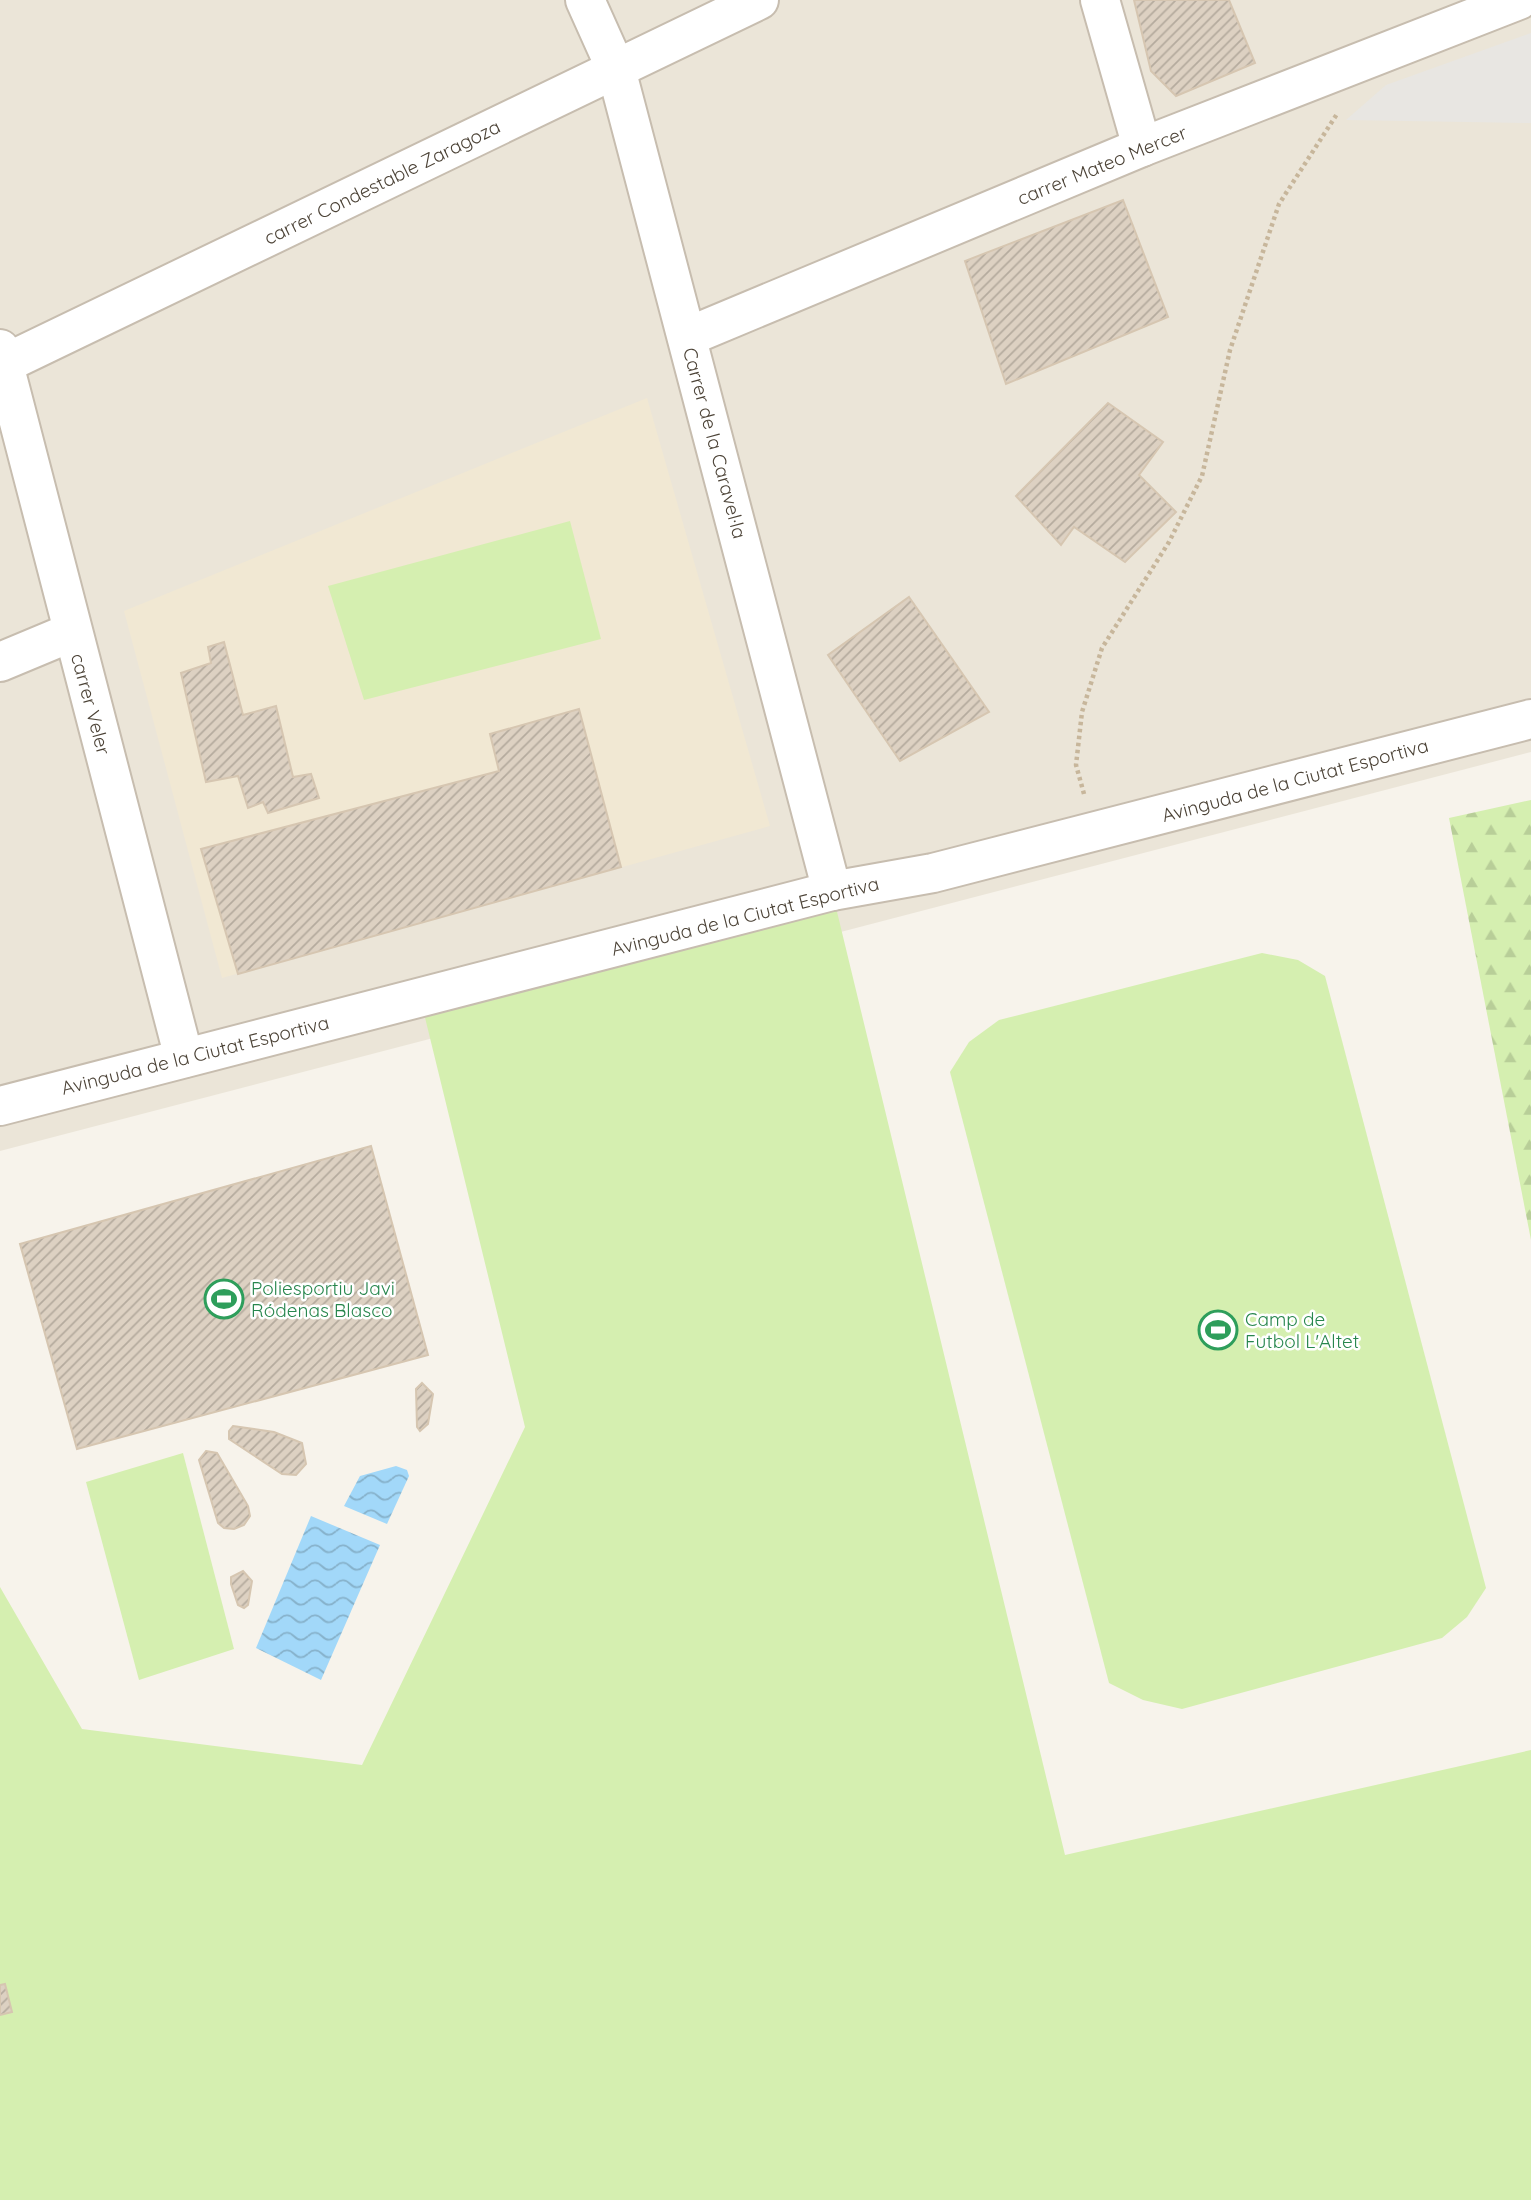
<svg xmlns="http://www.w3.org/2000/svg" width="1531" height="2200" font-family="Quicksand,sans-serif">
<defs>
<pattern id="forest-firs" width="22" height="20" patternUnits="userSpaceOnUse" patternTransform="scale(1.75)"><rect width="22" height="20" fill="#d5efb0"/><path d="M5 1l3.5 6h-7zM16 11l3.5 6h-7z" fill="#b8ce98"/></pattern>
<pattern id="water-waves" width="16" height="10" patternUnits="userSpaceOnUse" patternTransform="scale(1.75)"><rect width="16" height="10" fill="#a2d8f9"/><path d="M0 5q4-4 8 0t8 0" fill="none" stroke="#86b1ca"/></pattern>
<pattern id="building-hatch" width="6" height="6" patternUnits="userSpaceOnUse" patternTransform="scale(1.75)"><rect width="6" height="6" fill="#ddd1c2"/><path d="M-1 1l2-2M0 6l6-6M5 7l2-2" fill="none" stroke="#b5ab9e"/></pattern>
</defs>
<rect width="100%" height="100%" fill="#f7f3eb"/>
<path fill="#ebe5d8" d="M0,0H1531V752L0,1151Z"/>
<path fill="#f1e8d3" d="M647,398L770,826L222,978L124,611Z"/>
<g fill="#d5efb0">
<path d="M570,521L601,639L364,700L328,586Z"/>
<path d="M832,891L1065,1855L1531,1750V2200H0V1587L82,1729L362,1765L525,1427L420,997Z"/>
<path d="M1262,953L1298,960L1325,976L1486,1588L1467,1617L1442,1638L1182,1709L1143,1700L1109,1683L950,1072L969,1042L999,1020Z"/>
<path d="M183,1453L234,1649L139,1680L86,1482Z"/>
</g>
<path fill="url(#forest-firs)" d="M1531,800V1240L1449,818Z"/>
<path fill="#e8e6e2" d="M1531,33V123L1346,120L1386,85Z"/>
<g fill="url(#water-waves)">
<path d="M396,1466L407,1470L409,1476L387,1524L344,1506L360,1476Z"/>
<path d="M311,1516L380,1545L321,1680L256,1648Z"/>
</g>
<g fill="url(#building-hatch)" stroke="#d6c6b1" stroke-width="2">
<path d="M1134,0H1229L1255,63L1176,96L1151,71Z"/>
<path d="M1123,200L1168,317L1006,384L965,261Z"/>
<path d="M1108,403L1163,442L1139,475L1176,512L1125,562L1074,527L1061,545L1016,496Z"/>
<path d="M909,597L989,712L900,761L828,655Z"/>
<path d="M224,642L243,715L276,706L293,777L311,774L319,798L268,813L263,802L248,808L238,776L206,782L181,673L211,663L208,647Z"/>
<path d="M579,709L621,867L238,974L201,849L499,771L490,734Z"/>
<path d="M371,1146L428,1355L77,1449L20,1244Z"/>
<path d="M422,1383L433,1394L428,1424L420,1431L417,1427L416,1389Z"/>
<path d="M233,1426L274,1432L302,1443L306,1464L296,1475L282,1474L229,1439V1431Z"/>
<path d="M206,1451L217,1453L248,1506L250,1516L244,1525L234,1529L224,1528L218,1523L199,1460Z"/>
<path d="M243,1571L252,1581L248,1605L244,1608L238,1605L231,1584V1577Z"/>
<path d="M5,1984L12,2012L0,2015V1985Z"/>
</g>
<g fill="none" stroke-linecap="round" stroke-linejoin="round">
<defs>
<g id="street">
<path d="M585,0L616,69L832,891"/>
<path d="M1100,0L1142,147"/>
<path d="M687,337L1142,147L1519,0"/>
<path d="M0,349L184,1058"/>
<path d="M4,364L759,0"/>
<path d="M0,662L72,632"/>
<path d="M0,1106L832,891L933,873L1531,719"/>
</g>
</defs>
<use href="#street" stroke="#c7bdaf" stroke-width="42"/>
<path stroke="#c7b69b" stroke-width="4.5" stroke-dasharray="3.5 3.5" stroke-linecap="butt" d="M1084,794L1076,765L1082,712L1102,648L1169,542L1202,476L1230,350L1279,204L1337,114"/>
<use href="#street" stroke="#fff" stroke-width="38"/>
</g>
<defs>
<symbol id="stadium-ring" viewBox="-11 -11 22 22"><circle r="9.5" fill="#fff" stroke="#2e9e5b" stroke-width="1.5"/><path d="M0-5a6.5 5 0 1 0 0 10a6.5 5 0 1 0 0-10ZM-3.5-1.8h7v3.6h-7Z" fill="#2e9e5b"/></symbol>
</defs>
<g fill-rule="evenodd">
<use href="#stadium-ring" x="202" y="1277" width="44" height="44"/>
<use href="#stadium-ring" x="1196" y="1308" width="44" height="44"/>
</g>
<g text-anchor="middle" stroke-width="5" stroke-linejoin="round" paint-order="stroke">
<g font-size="19" fill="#4c4337" stroke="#fff">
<text transform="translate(1102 165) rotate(-22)" y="7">carrer Mateo Mercer</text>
<text transform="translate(382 182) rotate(-26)" y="7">carrer Condestable Zaragoza</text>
<text transform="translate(715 443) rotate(75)" y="7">Carrer de la Caravel·la</text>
<text transform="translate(91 704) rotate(75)" y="7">carrer Veler</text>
<text transform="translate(1295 780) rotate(-15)" y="7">Avinguda de la Ciutat Esportiva</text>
<text transform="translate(745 916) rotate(-14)" y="7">Avinguda de la Ciutat Esportiva</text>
<text transform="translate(195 1055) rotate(-14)" y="7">Avinguda de la Ciutat Esportiva</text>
</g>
<g font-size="19" fill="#27864d" stroke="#fff" text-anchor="start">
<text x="251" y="1295">Poliesportiu Javi<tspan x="251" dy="22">Ródenas Blasco</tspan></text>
<text x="1245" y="1326">Camp de<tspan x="1245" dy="22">Futbol L'Altet</tspan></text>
</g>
</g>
</svg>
